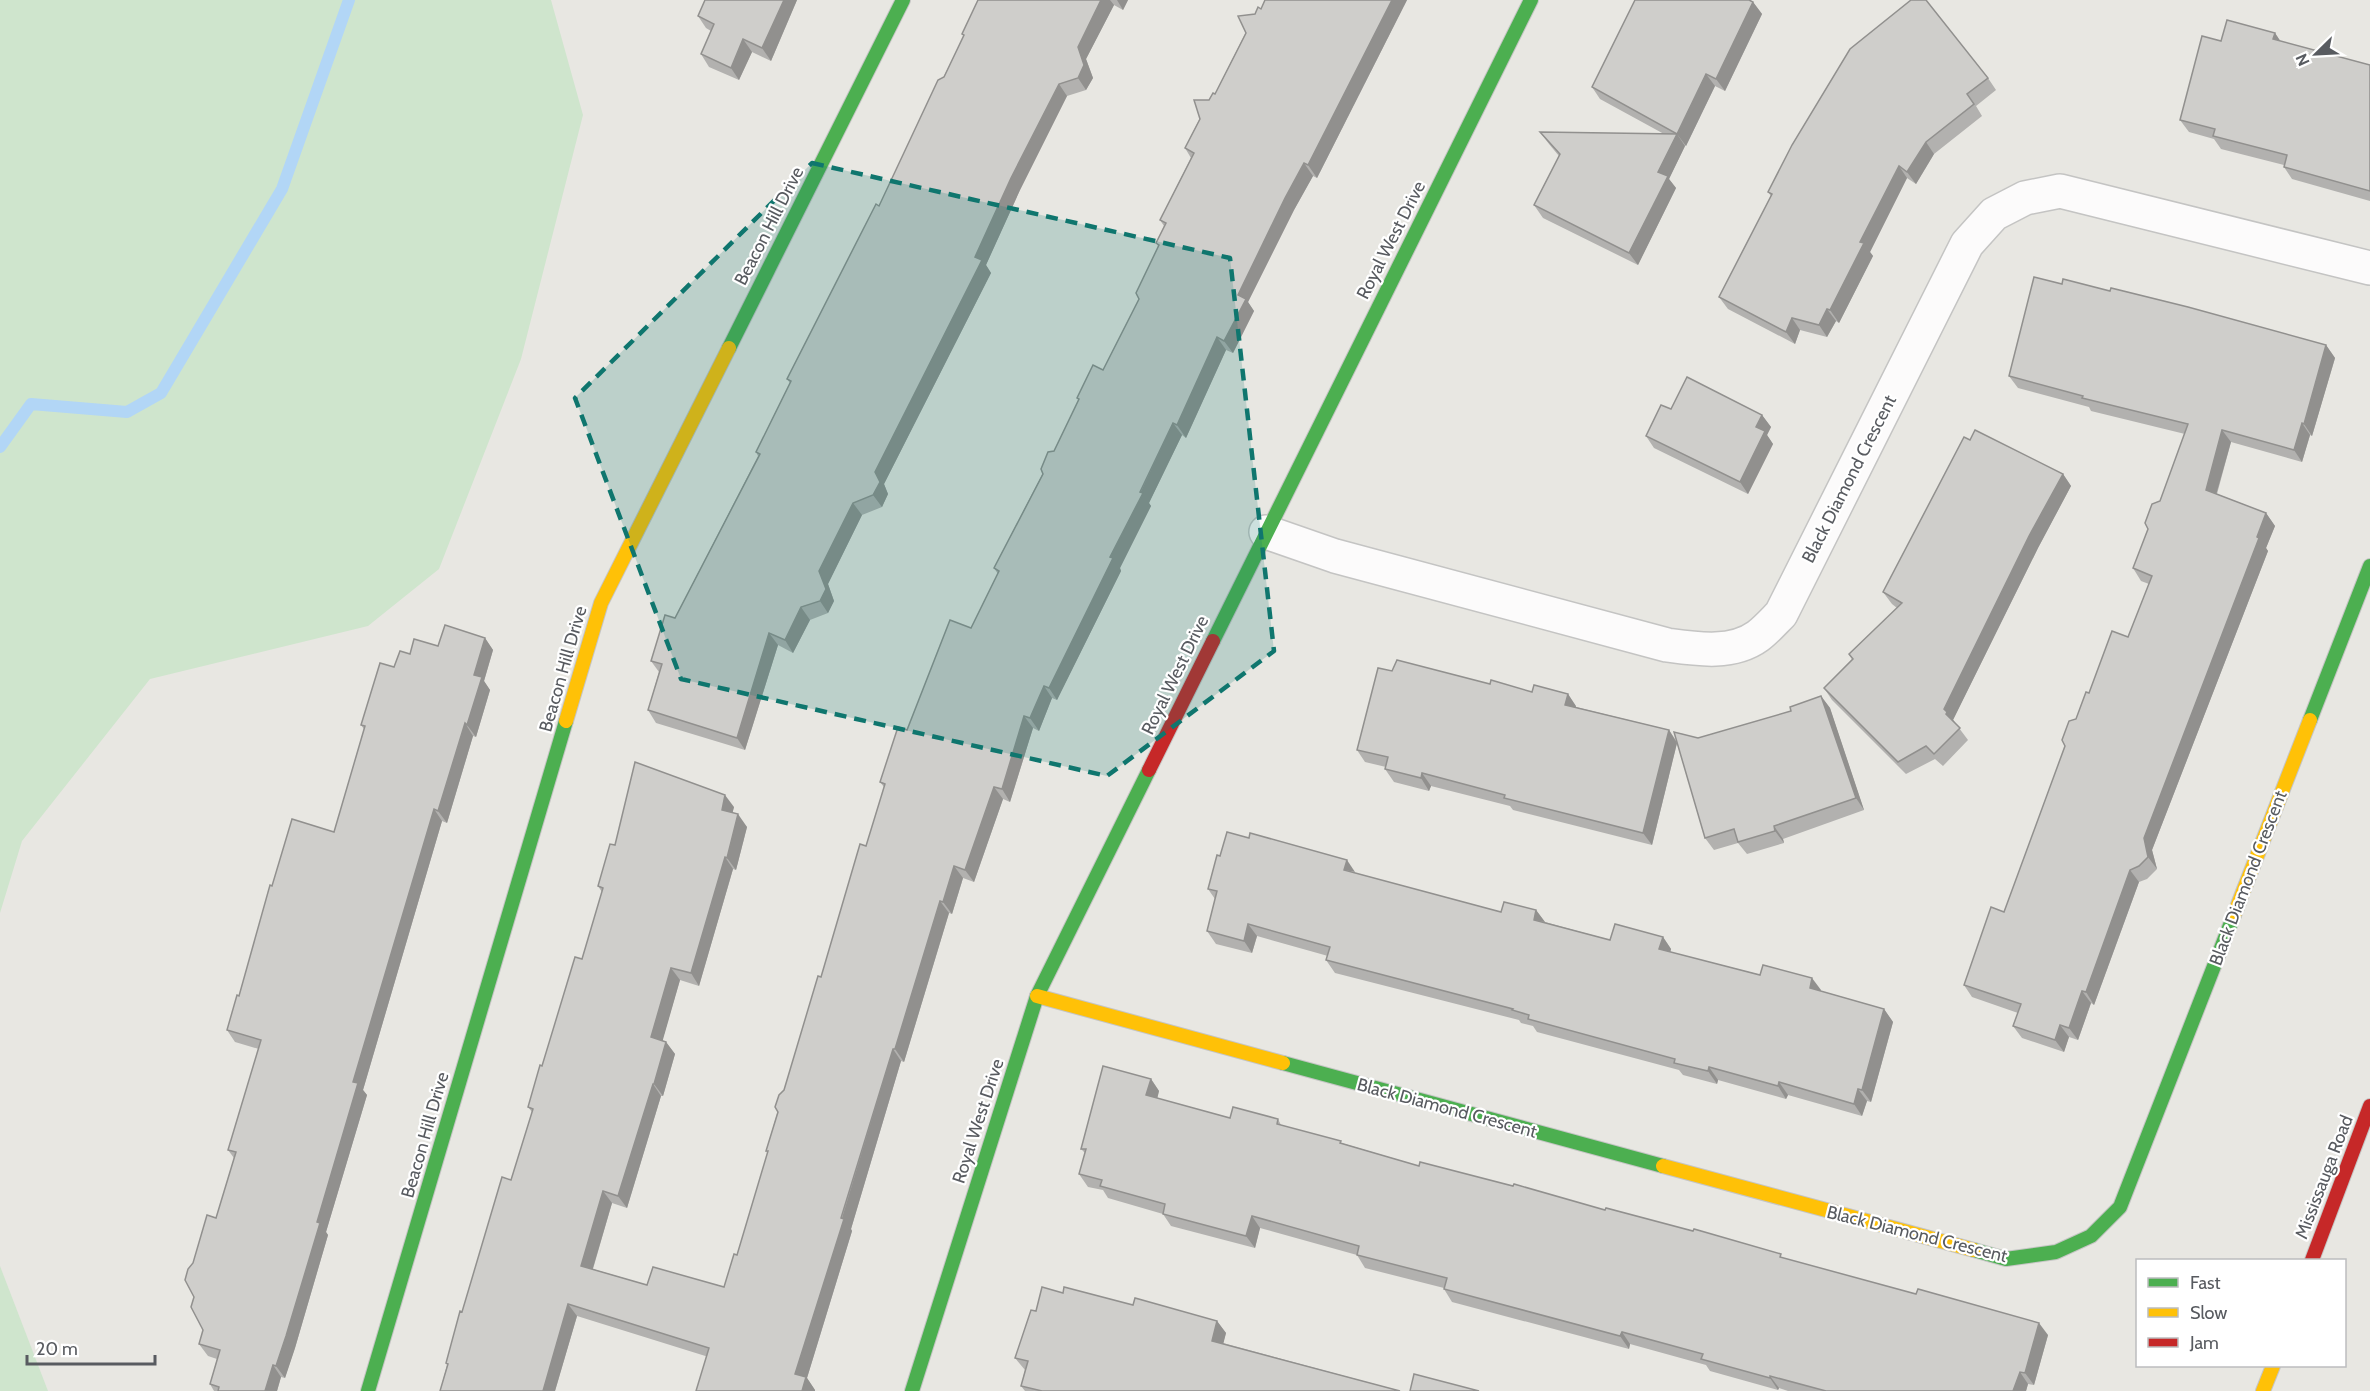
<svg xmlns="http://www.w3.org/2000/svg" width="2370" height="1391" font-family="Cabin,sans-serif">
<rect width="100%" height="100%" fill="#e8e7e2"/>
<g fill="#cfe5cd">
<path d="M0,0H551L583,115L521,359L439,569L368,626L150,679L22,841L0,913Z"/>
<path d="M0,1266L48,1391H0Z"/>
</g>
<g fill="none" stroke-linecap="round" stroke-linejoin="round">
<path stroke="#b2d6f6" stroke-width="12" d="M0,447L31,404L127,412L161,393L282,189L349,0"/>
<defs>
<path id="street" d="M1266,532L1335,556L1667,645C1696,649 1732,655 1758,636C1766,630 1774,621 1781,614L1967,244L1994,214L2025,198L2060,191L2370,268"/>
<g id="fast">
<path d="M729,348L903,0"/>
<path d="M1213,641L1531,0"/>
<path d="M2310,720L2370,566"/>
<path d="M1283,1063L1663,1166"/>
<path d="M1974,1250L2006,1259L2056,1252L2091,1236L2120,1207L2234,915"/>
<path d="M368,1391L566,721"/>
<path d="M912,1391L1037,996L1149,770"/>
</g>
<g id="slow">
<path d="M566,721L601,603L729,348"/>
<path d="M2234,915L2310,720"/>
<path d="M1037,996L1283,1063"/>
<path d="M1663,1166L1974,1250"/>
<path d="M2263,1391L2273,1366"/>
</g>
<g id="jam">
<path d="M1149,770L1213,641"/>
<path d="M2312,1260L2370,1106"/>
</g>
</defs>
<use href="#street" stroke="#c4c4c3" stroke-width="36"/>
<use href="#fast" stroke="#c5c5c4" stroke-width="16"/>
<use href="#slow" stroke="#c5c5c4" stroke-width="16"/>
<use href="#jam" stroke="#c5c5c4" stroke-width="16"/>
<use href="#street" stroke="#fcfbfb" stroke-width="33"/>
<use href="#fast" stroke="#4caf50" stroke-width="14"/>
<use href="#slow" stroke="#ffc107" stroke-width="14"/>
<use href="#jam" stroke="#c62828" stroke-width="14"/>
</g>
<g fill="#b2b1af">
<path d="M705,0H797L771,61L752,52L739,80L709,67L701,54L711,31L706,28L698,16Z"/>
<path d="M978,0H1128L1123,10L1114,5L1086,59L1093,78L1086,90L1067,96L1020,190L986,265L991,273L884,484L888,494L882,507L862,515L828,584L834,601L828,613L810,620L793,653L778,645L745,750L656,723L648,710L659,672L651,661L675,618L758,456L756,452L790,383L787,379L879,206L964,36L962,34Z"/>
<path d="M1265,0H1407L1317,178L1313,176L1294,210L1248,302L1254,311L1233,353L1226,350L1186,438L1182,435L1149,503L1151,506L1120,568L1121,571L1057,700L1052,698L1039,731L1033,728L1010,802L1003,799L974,882L963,878L952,914L949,913L904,1062L901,1061L851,1229L852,1231L807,1378L815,1390L577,1316L555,1391H440L447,1365L446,1363L462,1312L511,1180L532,1112L528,1107L582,959L602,892L598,886L615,845L734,807L732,813L747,827L736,870L733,869L699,986L680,980L662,1041L666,1042L675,1054L663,1096H661L627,1208L612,1203L593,1269L647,1285L724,1287L737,1255L768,1154L766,1151L784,1090L866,846L884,787L880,782L907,730L971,628L998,574L994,568L1054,451L1079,401L1077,398L1103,370L1139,299L1158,246L1156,243L1164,226L1160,220L1191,158L1185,148L1209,100L1215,94L1255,14L1261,9Z"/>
<path d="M1753,2L1762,14L1725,91L1715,86L1686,146L1685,145V146L1669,179L1676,188L1638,265L1543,218L1534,205L1559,156L1549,144L1540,132L1664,134L1600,99L1592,87Z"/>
<path d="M2275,33L2280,41L2370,65V201L2292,179L2284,167V165L2221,149L2214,139L2189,132L2180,120L2221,41Z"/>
<path d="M1988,78L1996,90L1976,106L1982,116L1934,154L1916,184L1907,178L1870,252L1873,256L1839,323L1836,321L1827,337L1800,330L1795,344L1728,309L1719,297L1771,196L1768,192Z"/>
<path d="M2062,284L2326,345L2335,358L2312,436L2310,435L2302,462L2231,442L2217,494L2266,513L2275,526L2266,548L2268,551L2152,850L2157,869L2147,879L2139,882L2094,1005L2091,1003L2078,1040L2069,1037L2064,1052L2022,1038L2013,1026L2018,1013L1972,997L1964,985L2004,912L2076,719L2089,693L2128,637L2149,584L2141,581L2133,568L2160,501L2185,434L2091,411L2089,407L2018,388L2009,376Z"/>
<path d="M1671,409L1762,415L1771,427L1767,435L1773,444L1748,494L1654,448L1646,436Z"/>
<path d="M1970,440L2063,474L2071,486L2038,548L1953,720L1968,740L1943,766L1935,759L1906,774L1832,700L1824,688L1852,659L1849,654L1897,608L1892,604L1883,592Z"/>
<path d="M485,638L493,650L484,681L490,690L476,737L473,736L447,823L442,821L363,1090L367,1095L326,1232L328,1235L295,1348L285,1378L281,1377L277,1391H214L210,1384L217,1359L208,1356L199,1344L203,1330L194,1297L193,1263L216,1218L234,1158L228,1150L259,1049L235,1042L227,1030L239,996L272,886L334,832L364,729L361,725L394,667L410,654L438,646Z"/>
<path d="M1392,671L1490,684L1532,692L1568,694L1576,707L1669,730L1677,742L1698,738L1791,711L1821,696L1830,708L1864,810L1783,839L1784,843L1747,854L1738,843L1714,850L1705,838L1677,743L1652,845L1513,810L1510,806L1431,786L1429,791L1394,782L1385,769L1386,767L1365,762L1357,750Z"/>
<path d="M1249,838L1355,873L1501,912L1536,910L1545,922L1610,940L1663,937L1671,949L1670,952L1821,990V991L1884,1009L1893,1022L1871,1102L1867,1101L1862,1116L1788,1095L1786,1099L1718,1080L1717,1084L1683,1075L1679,1070L1537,1032L1533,1026L1521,1023L1519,1020L1335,973L1326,960L1328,956L1257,936L1252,953L1216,944L1207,931L1215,899L1208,889L1220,856Z"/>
<path d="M1151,1079L1159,1091L1157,1098L1230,1118L1278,1119L1281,1125L1419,1166L1605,1210L1785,1259L2048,1335L2034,1385L2028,1384L2026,1391H1788L1779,1388L1778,1390L1710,1371L1706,1365L1630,1344L1629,1349L1452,1302L1444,1289V1288L1365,1268L1357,1255L1260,1228L1255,1248L1171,1226L1163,1214L1108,1198L1103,1190L1088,1187L1079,1174L1085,1153L1081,1149Z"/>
<path d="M1063,1293L1217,1321L1226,1333L1223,1343L1400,1391H1025L1021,1386L1025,1370L1015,1358L1036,1311Z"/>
</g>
<g fill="#91908e">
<path d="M784,0H797L771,61L762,48Z"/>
<path d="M1101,0H1110L1114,5L1086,59L1093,78L1086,90L1078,78V47Z"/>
<path d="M1117,0H1128L1123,10Z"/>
<path d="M1392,0H1407L1317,178L1308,165Z"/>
<path d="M1753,2L1762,14L1725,91L1716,79Z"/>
<path d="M2275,33L2283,45L2273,39Z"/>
<path d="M743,39L752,52L739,80L731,68Z"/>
<path d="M1706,74L1715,86L1686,146L1677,134Z"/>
<path d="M1059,84L1067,96L1020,190L986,265L991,273L884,484L888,494L882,507L873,495L875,472L1011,178Z"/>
<path d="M1677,134L1685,146L1669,179L1676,188L1638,265L1629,253L1658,172Z"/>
<path d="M1926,142L1934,154L1916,184L1907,172Z"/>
<path d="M1304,163L1313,176L1294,210L1248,302L1254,311L1233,353L1224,341L1238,295L1285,198Z"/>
<path d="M1899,166L1907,178L1870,252L1873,256L1839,323L1830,310L1860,242Z"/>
<path d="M1827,309L1836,321L1827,337L1819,325Z"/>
<path d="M1792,318L1800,330L1795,344L1786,332Z"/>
<path d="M1217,337L1226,350L1186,438L1177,425Z"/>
<path d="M2326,345L2335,358L2312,436L2304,424Z"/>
<path d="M1762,415L1771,427L1767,435L1773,444L1748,494L1740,482L1756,427Z"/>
<path d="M1173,423L1182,435L1149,503L1151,506L1120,568L1121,571L1057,700L1049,688Z"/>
<path d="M2302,423L2310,435L2302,462L2294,450Z"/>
<path d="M2222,430L2231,442L2214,502L2206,490Z"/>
<path d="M2063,474L2071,486L2038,548L1953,720L1956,724L1946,714L1944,709L2029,536Z"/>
<path d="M853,503L862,515L828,584L834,601L828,613L820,601L819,571Z"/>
<path d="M2266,513L2275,526L2266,548L2268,551L2152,850L2157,869L2148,857L2144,838Z"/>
<path d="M801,607L810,620L793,653L785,640Z"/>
<path d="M769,633L778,645L745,750L737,738Z"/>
<path d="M485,638L493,650L484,681L490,690L476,737L467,725L474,675Z"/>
<path d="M1044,686L1052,698L1039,731L1030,718Z"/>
<path d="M1568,694L1576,706L1574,717L1565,705Z"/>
<path d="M1821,696L1830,708L1864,810L1856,798Z"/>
<path d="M1024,716L1033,728L1010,802L1002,789Z"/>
<path d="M465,723L473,736L447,823L438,811Z"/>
<path d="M1669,730L1677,743L1652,845L1643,833Z"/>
<path d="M1422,773L1431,786L1429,791L1421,778Z"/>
<path d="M994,787L1003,799L974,882L965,870Z"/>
<path d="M725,795L734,807L730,823L722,810Z"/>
<path d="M434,809L442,821L363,1090L367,1095L326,1232L328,1235L295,1348L285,1378L276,1366L353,1082Z"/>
<path d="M738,814L747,827L736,870L727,858Z"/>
<path d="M1774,826L1783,839L1784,843L1775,831Z"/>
<path d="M725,857L733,869L699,986L691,973Z"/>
<path d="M1347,860L1355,872L1344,870Z"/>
<path d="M954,866L963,878L952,914L943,902Z"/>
<path d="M2130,870L2139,882L2094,1005L2086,992Z"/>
<path d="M940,901L949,913L904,1062L895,1049Z"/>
<path d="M1536,910L1545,922L1534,920Z"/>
<path d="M1248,924L1257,936L1252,953L1244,941Z"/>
<path d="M1663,937L1671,949L1668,962L1659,949Z"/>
<path d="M671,968L680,980L660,1050L651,1037Z"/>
<path d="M1812,978L1821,990L1818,1000L1810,988Z"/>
<path d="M2082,991L2091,1003L2078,1040L2069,1028Z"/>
<path d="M1884,1009L1893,1022L1871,1102L1862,1090Z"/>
<path d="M2060,1025L2069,1037L2064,1052L2055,1040Z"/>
<path d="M666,1042L675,1054L663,1096L654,1084Z"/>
<path d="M893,1049L901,1061L851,1229L852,1231L807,1378L815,1390V1391H802L795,1374Z"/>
<path d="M1709,1067L1718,1080L1717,1084L1708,1071Z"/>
<path d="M1151,1079L1159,1091L1155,1108L1146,1095Z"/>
<path d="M1779,1082L1788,1095L1786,1099L1778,1086Z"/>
<path d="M653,1084L661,1096L627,1208L618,1196Z"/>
<path d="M1858,1089L1867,1101L1862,1116L1854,1104Z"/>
<path d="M603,1191L612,1203L590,1278L581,1266Z"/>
<path d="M1252,1216L1260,1228L1255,1248L1246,1236Z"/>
<path d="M568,1304L577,1316L555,1391H543Z"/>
<path d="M1217,1321L1226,1333L1221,1353L1212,1341Z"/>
<path d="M2039,1323L2048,1335L2034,1385L2025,1373Z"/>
<path d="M1622,1332L1630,1344L1629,1349L1620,1336Z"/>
<path d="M273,1365L281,1377L277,1391H265Z"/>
<path d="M2020,1372L2028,1384L2026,1391H2013Z"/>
<path d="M1770,1376L1779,1388L1778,1390L1770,1378Z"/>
</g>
<g fill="#cfcecb" stroke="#91908e" stroke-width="1.5">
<path d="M705,0H784L762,48L743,39L731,68L701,54L714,24L698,16Z"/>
<path d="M978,0H1101L1078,47L1084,65L1078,78L1059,84L1011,178L975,257L982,260L875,472L880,482L873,495L853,503L819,571L826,589L820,601L801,607L785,640L769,633L737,738L648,710L662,664L651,661L665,615L675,618L760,454L756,452L791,381L787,379L876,204L879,206L938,80L944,77L964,35L962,34Z"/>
<path d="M1265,0H1392L1308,165L1304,163L1285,198L1238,295L1246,299L1224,341L1217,337L1177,425L1173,423L1140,492L1143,493L1110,557L1113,558L1049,688L1044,686L1030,718L1024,716L1002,789L994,787L965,870L954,866L943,902L940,901L895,1049H893L841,1218L844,1219L795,1374L806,1377L802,1391H696L709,1348L568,1304L543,1391H440L448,1364L446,1363L460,1311L462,1312L502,1177L511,1180L533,1109L528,1107L540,1065L542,1066L575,957L582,959L603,888L598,886L610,844L615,845L635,762L725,795L722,810L738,814L727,858L725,857L691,973L671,968L651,1037L666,1042L654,1084H653L618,1196L603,1191L581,1266L647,1285L653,1267L724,1287L734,1254L737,1255L768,1151H766L778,1112L775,1107L779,1095L784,1090L818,976L821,977L860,844L866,846L885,784L880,782L898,727L907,730L950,620L971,628L999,571L994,568L1043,474L1041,469L1048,452L1054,451L1079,399L1077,398L1093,365L1103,370L1139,299L1136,293L1159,245L1156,243L1166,223L1160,220L1194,153L1185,148L1200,119L1194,100H1209L1213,93L1215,94L1246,33L1238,16L1255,14L1258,7L1261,9Z"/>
<path d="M1635,0H1749L1753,2L1716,79L1706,74L1677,134L1592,87Z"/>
<path d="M1911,0H1926L1988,78L1967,94L1974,104L1926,142L1907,172L1899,166L1860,242L1864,243L1830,310L1827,309L1819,325L1792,318L1786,332L1719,297L1772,194L1768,192L1792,145L1850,49Z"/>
<path d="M2227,20L2275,33L2273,39L2370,65V191L2284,167L2287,155L2213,136L2215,129L2180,120L2202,36L2221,41Z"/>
<path d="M1540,132L1677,134L1658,172L1668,176L1629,253L1534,205L1560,154Z"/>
<path d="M2034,277L2062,284L2063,279L2110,291L2111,288L2188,307L2326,345L2304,424L2302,423L2294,450L2222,430L2206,490L2266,513L2257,537L2259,538L2144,838L2148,857L2139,866L2130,870L2086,992L2082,991L2069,1028L2060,1025L2055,1040L2013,1026L2021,1004L1964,985L1991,907L2004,912L2065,746L2062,740L2069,721L2076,719L2086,692L2089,693L2112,631L2128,637L2152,576L2133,568L2148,529L2145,523L2152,504L2160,501L2188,424L2082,398L2083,396L2009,376Z"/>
<path d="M1687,377L1762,415L1756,427L1765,431L1740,482L1646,436L1661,405L1671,409Z"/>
<path d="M1975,430L2063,474L2029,536L1944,709L1947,712L1946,714L1960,728L1934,754L1926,746L1898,762L1824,688L1853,659L1849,654L1902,603L1883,592L1964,437L1970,440Z"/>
<path d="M445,625L485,638L474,675L482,677L467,725L465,723L438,811L434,809L353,1082L358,1083L317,1222L320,1223L286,1336L276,1366L273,1365L265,1391H218L219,1387L210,1384L220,1350L199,1344L203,1330L191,1307L194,1297L185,1280L188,1269L193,1263L207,1215L216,1218L236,1152L228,1150L261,1040L227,1030L237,995L239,996L270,885L272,886L292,819L334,832L365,726L361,725L380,663L394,667L400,651L410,654L414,639L438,646Z"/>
<path d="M1397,660L1490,684L1491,680L1532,692L1534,685L1568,694L1565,705L1669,730L1643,833L1504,798L1505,795L1422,773L1421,778L1385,769L1388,757L1357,750L1378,668L1392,671Z"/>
<path d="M1821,696L1856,798L1774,826L1775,831L1738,842L1734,829L1705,838L1674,732L1698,738L1791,711L1790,707Z"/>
<path d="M1227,832L1249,838L1250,833L1347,860L1344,870L1501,912L1504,902L1536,910L1534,920L1610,940L1615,924L1663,937L1659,949L1760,975L1763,965L1812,978L1810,988L1884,1009L1862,1090L1858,1089L1854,1104L1779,1082L1778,1086L1709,1067L1708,1071L1674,1063L1675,1059L1528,1019L1529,1015L1512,1010L1513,1009L1326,960L1330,947L1248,924L1244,941L1207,931L1217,891L1208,889L1217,855L1220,856Z"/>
<path d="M1103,1066L1151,1079L1146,1095L1230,1118L1233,1107L1278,1119L1277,1124L1341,1141L1340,1143L1419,1166L1420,1162L1513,1186L1514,1184L1605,1210L1606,1208L1693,1231L1694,1229L1781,1254L1780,1257L1916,1294L1918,1289L2039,1323L2025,1373L2020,1372L2013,1391H1826L1770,1376V1378L1701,1359L1703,1354L1622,1332L1620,1336L1444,1289L1447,1278L1357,1255L1359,1246L1252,1216L1246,1236L1163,1214L1165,1204L1100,1186L1102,1180L1079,1174L1086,1149H1081Z"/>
<path d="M1042,1287L1063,1293L1064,1287L1133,1305L1135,1298L1217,1321L1212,1341L1400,1391H1042L1021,1386L1028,1361L1015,1358L1031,1310L1036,1311Z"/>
<path d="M1414,1374L1479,1391H1410Z"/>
</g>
<path fill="#0f766e" fill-opacity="0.2" stroke="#0f766e" stroke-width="4.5" stroke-dasharray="12 8" stroke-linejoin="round" d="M812,163L1230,258L1274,651L1107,776L681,679L575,398Z"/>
<g text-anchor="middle" stroke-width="4.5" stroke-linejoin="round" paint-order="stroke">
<g font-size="18" fill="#585b60" stroke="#fff">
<text transform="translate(769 226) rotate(-63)" y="6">Beacon Hill Drive</text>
<text transform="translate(1391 240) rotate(-63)" y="6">Royal West Drive</text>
<text transform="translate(1849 479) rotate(-63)" y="6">Black Diamond Crescent</text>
<text transform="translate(563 669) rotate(-74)" y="6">Beacon Hill Drive</text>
<text transform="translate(1175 675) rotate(-64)" y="6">Royal West Drive</text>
<text transform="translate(2248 878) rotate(-69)" y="6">Black Diamond Crescent</text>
<text transform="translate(1447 1108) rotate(15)" y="6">Black Diamond Crescent</text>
<text transform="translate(978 1121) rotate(-72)" y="6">Royal West Drive</text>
<text transform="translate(425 1135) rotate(-74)" y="6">Beacon Hill Drive</text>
<text transform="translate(2324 1177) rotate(-69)" y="6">Mississauga Road</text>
<text transform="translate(1917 1234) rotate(14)" y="6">Black Diamond Crescent</text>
</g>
</g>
<rect x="2136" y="1259" width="210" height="108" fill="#ffffff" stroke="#bcbdbf" stroke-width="1.5"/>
<rect x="2148" y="1278" width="30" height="9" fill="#4caf50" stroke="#bcbdbf" stroke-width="1.5"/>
<text x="2190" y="1289" font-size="18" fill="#585b60">Fast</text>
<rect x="2148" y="1308" width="30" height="9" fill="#ffc107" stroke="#bcbdbf" stroke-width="1.5"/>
<text x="2190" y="1319" font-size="18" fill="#585b60">Slow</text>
<rect x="2148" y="1338" width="30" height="9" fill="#c62828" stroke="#bcbdbf" stroke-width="1.5"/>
<text x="2190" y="1349" font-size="18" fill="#585b60">Jam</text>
<g transform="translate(2316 54) rotate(246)" stroke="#ffffff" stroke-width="4.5" paint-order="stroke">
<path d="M0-4.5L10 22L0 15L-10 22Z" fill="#585b60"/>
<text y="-9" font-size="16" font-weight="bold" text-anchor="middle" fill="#585b60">N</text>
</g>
<path d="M27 1355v9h128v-9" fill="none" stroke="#585b60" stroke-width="3"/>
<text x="36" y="1355" font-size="18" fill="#585b60" stroke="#ffffff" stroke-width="4.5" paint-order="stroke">20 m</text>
</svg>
